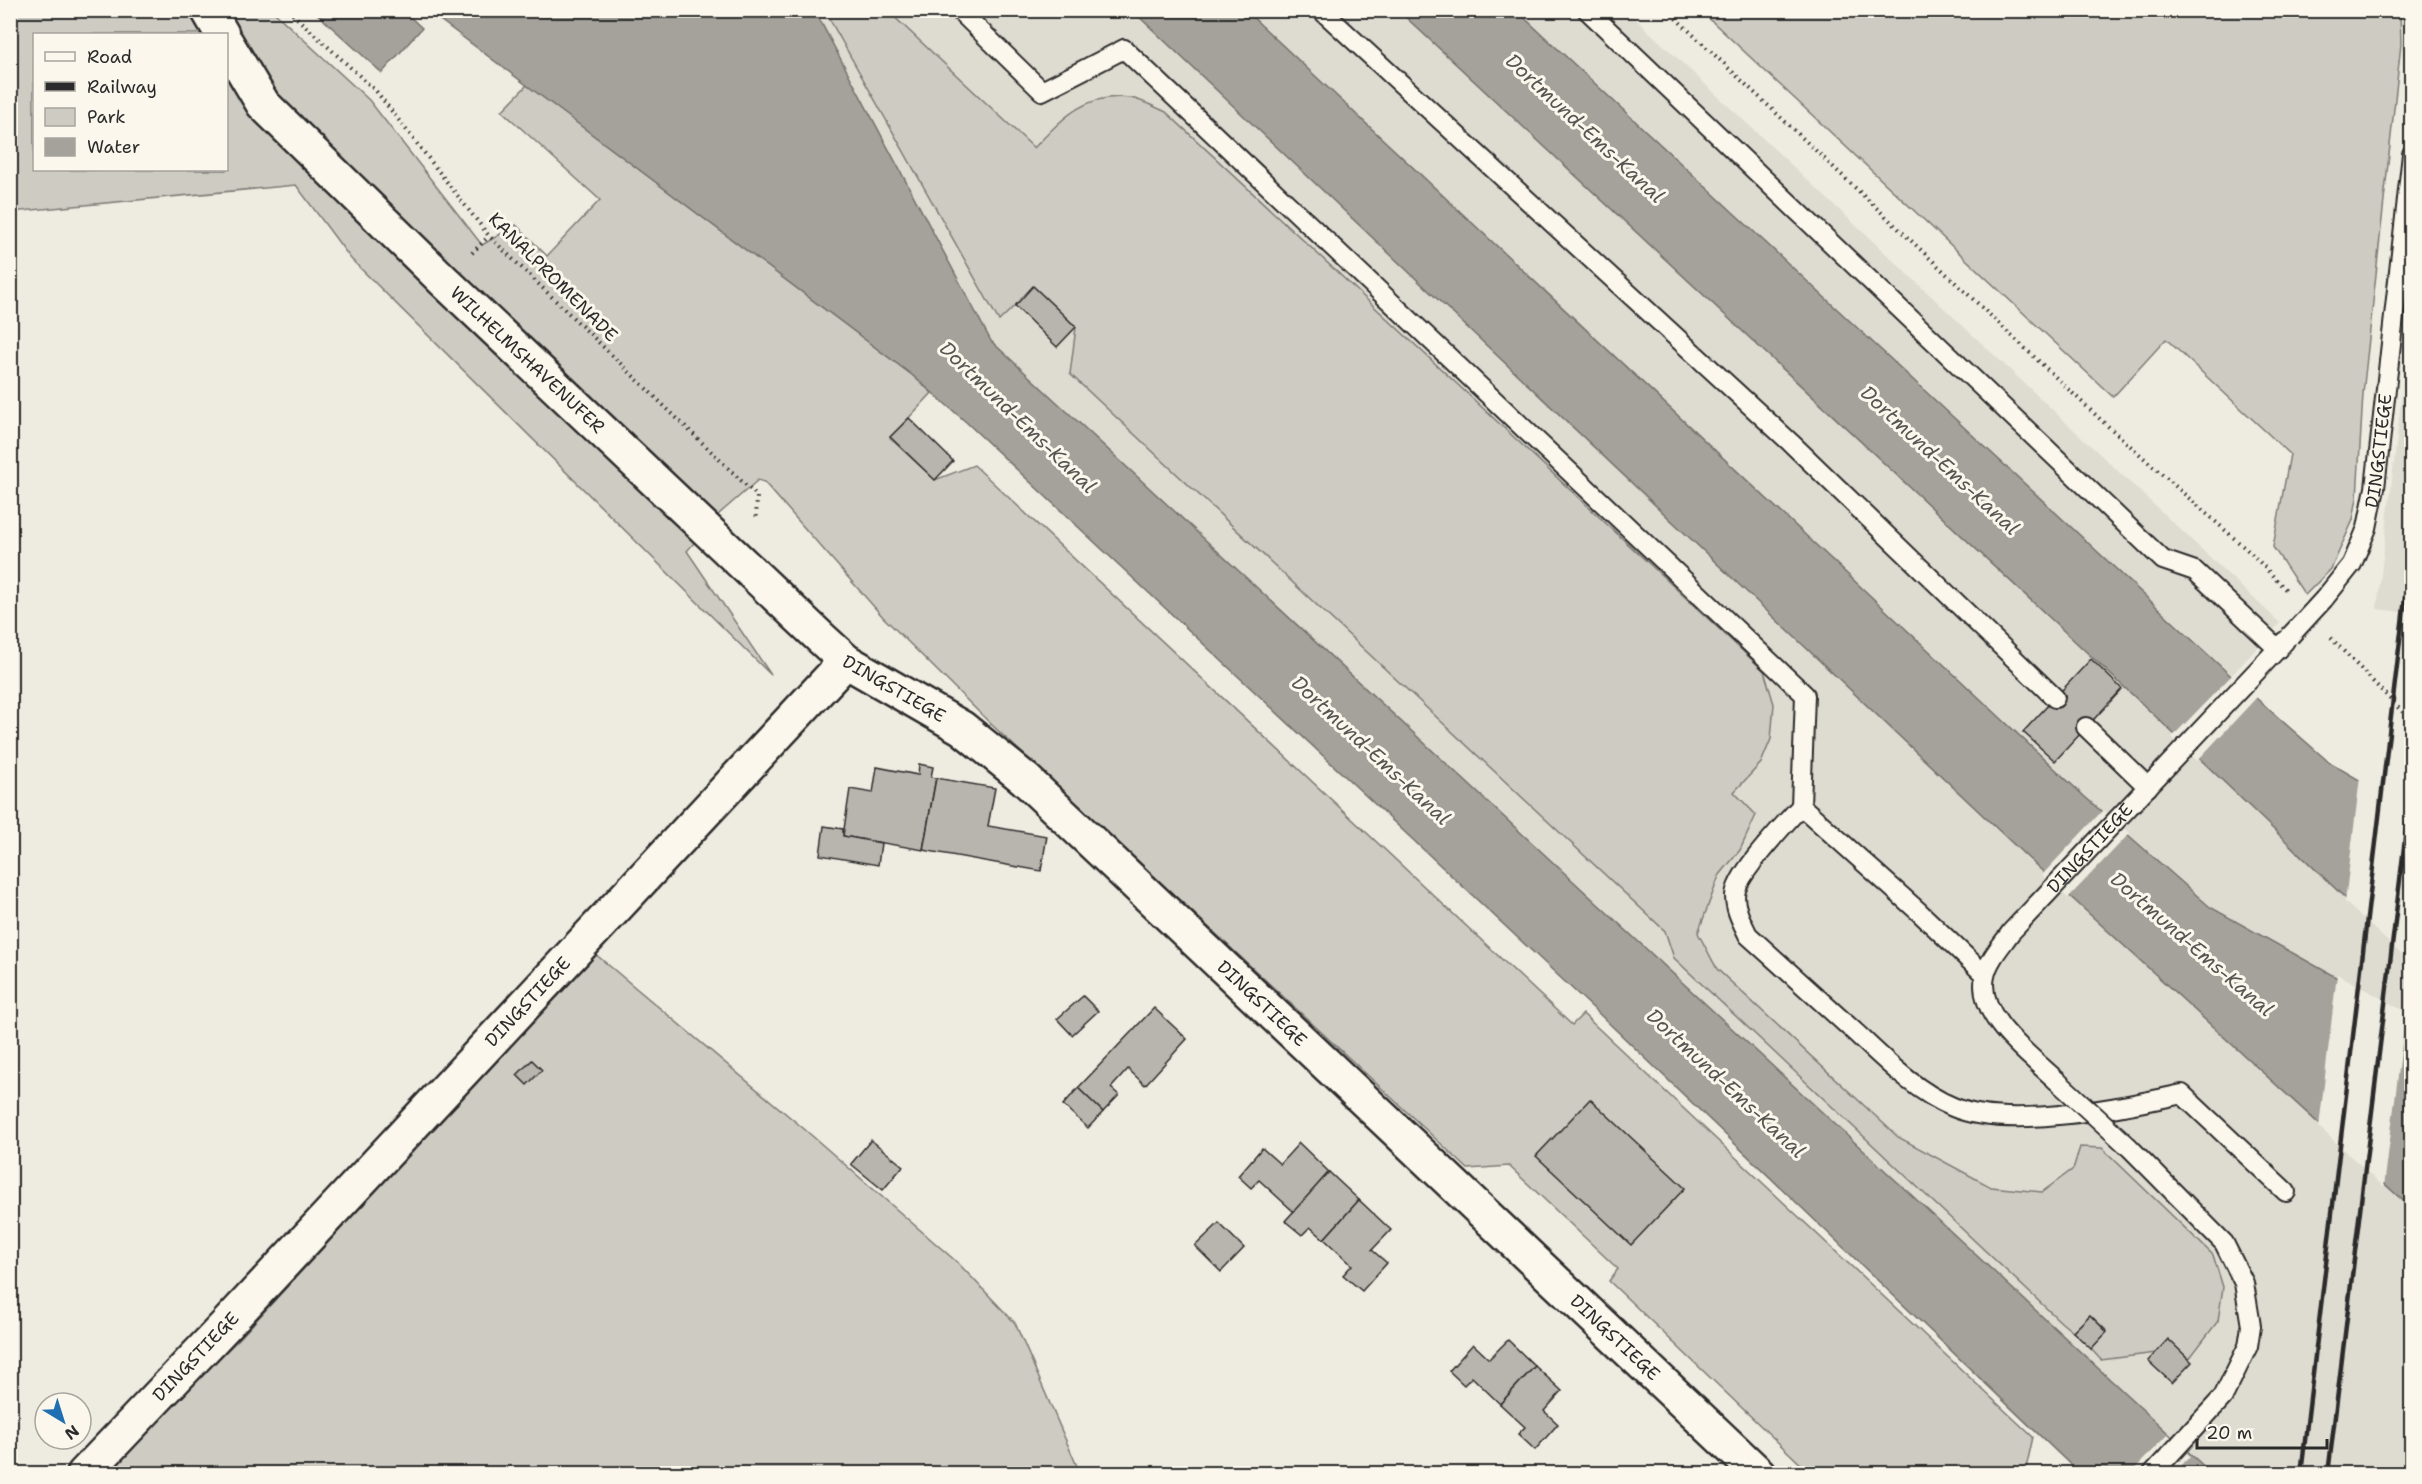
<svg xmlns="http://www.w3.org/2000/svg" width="2422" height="1484" font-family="'Shantell Sans',sans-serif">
<rect width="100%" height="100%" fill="#eeebe0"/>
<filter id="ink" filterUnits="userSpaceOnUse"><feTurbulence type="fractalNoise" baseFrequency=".0167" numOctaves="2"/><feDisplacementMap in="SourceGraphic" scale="12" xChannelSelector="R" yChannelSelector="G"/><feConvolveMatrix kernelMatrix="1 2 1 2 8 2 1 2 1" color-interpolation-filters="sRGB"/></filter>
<g filter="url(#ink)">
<g fill="#dedbd1">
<path d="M815,11H1133L2028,858L2411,1208V1473H2211L2190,1456L991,341Z"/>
<path d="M1246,11H1399L2154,715L2411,961V1019L2210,907L2085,797Z"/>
<path d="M1517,11H1627L2280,623L2231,676Z"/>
<path d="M2411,316V613L2377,609Z"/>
</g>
<g fill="#cecbc2" stroke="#7c7b76" stroke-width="1.5" fill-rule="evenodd">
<path d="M10,11H274L275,13L369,100L482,245L516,225L547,256L600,200L502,111L527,85L912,375L932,393L890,438L935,480L974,465L1572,1025L1583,1014L2033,1437L2025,1473H1810L1609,1281L1618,1269L1509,1166L1468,1169L992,725L883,617L764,482L758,480L719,514L687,551L771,675L351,259L296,185L11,212ZM34,34H226V170H34Z"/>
<path d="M825,11H888L1034,148C1062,119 1085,92 1130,98C1142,100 1155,107 1166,112L1764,671L1774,704L1771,739L1761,763L1734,792L1756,815L1740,850L1719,876L1698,933L1717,969L1898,1137L1991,1187L2042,1192L2073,1169L2080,1147L2102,1148L2213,1255L2223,1287L2218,1321L2189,1359L2168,1340L2156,1353L2101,1360L2091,1349L2107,1331L2090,1315L2073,1332L2062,1323L1674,958L1665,931L1070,374L1076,327L1034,287L999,321Z"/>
<path d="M1701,11H2400L2401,44L2363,394L2357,498L2353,520L2331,569L2305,595L2273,547L2290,454L2166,339L2113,397Z"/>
<path d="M594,953L803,1128L958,1263L1015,1323L1080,1473L102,1474L241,1337Z"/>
</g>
<g fill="#a4a29a" stroke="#74726e" stroke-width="1.5">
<path d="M314,11H407L408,15L422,28L382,73Z"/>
<path d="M428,11H815L991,341L2211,1473H2079L1594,1009L966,422L912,375Z"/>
<path d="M1133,11H1246L2085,797L2210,907L2411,1019V1208L2028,858Z"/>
<path d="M1399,11H1517L2231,676L2330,763L2411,810V961L2154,715Z"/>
</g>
<g fill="#eeebe0">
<path d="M2233,674L2258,696L2197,761L2172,737Z"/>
<path d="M2360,777L2412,806V964L2345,902Z"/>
<path d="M2103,810L2130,833L2068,898L2042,875Z"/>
<path d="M2337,974L2406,1012L2384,1187L2319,1127Z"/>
<path d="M2168,1434L2190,1456L2174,1474L2131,1473Z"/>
</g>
<g fill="#b8b5ae" stroke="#2b2b2b" stroke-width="1.5">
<path d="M1033,286L1076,327L1057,347L1015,306Z"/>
<path d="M909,418L953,461L935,480L890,437Z"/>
<path d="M2091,659L2122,689L2055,761L2023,732Z"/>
<path d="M919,764L933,767L931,777L936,778L923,850L843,836L850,789L873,793L877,767L918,775Z"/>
<path d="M936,778L995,788L988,826L1047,836L1041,871L923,850Z"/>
<path d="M824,826L843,829V836L881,843L878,865L820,855Z"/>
<path d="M1083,996L1098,1011L1072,1035L1057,1019Z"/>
<path d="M1154,1008L1187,1039L1145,1085L1128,1069L1111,1088L1119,1095L1103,1112L1078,1088Z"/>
<path d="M532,1060L542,1070L527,1085L517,1075Z"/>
<path d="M1078,1088L1103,1112L1088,1128L1063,1105Z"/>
<path d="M1590,1099L1685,1188L1631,1245L1536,1156Z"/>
<path d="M871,1140L903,1166L883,1190L851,1164Z"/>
<path d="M1299,1143L1329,1172L1294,1212L1259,1180L1251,1188L1238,1176L1262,1148L1280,1164Z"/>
<path d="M1329,1172L1359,1200L1324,1239L1310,1227L1302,1235L1285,1221Z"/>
<path d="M1359,1200L1391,1230L1372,1250L1387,1263L1362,1291L1343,1275L1352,1265L1324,1239Z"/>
<path d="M1219,1223L1244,1248L1221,1272L1195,1246Z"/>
<path d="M2090,1315L2107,1332L2091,1349L2073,1332Z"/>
<path d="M2168,1339L2192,1362L2172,1383L2148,1361Z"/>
<path d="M1508,1340L1535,1366L1500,1404L1472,1377L1464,1385L1449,1371L1473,1344L1489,1359Z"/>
<path d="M1535,1366L1562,1391L1544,1411L1558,1424L1535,1450L1518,1434L1525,1427L1500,1404Z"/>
</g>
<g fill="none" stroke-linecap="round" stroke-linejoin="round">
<defs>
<g id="lane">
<path d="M1321,10L1791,443L2055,698"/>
<path d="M1587,10L2163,560L2195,571L2278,649"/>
<path d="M961,12L1042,91L1124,49L1805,695L1801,806"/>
<path id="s1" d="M2324,599L2352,564L2367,528L2375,488L2412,154"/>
<path d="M2086,727L2148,787"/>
<path d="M1985,975L1918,911L1801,806C1786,823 1735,875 1735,896C1735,910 1742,922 1748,935C1784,968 1820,1000 1856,1033C1886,1061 1915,1091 1953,1107C2008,1131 2124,1107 2182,1094L2286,1192"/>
<path id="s2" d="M2056,1080C2030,1055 1976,1017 1985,976C1988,960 2002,945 2011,932L2285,641"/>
<path d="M2129,1147L2224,1243L2244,1283L2251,1326L2248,1346L2223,1397L2152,1474"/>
</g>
<g id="street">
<path d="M208,10L222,34"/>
<path id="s3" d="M226,42L263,104L443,280L822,639L846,661L962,728L1025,779L1759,1474"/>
<path id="s4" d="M84,1474L226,1325L846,661"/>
</g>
</defs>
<use href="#lane" stroke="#2b2b2b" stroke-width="22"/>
<use href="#street" stroke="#2b2b2b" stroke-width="38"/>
<g stroke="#2b2b2b" stroke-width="4" stroke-dasharray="1.5 4.5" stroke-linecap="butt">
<path d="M288,10L376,91L489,236L757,496L756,521"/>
<path d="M1667,10L2100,419L2253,555L2287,591"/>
<path d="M472,253L489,236"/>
<path d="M2331,638L2412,722"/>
</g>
<use href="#lane" stroke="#fbf7ec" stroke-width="18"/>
<use href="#street" stroke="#fbf7ec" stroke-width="33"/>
<g stroke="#2b2b2b" stroke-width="4.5">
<path d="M2301,1474L2412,539"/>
<path d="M2328,1474L2412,781"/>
</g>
<defs>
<g id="lane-bridge">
<path d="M2290,636L2324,599"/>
<path d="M2056,1080L2129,1147"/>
</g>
</defs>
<use href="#lane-bridge" stroke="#2b2b2b" stroke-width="22" stroke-linecap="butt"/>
<use href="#lane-bridge" stroke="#fbf7ec" stroke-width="18"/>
</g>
</g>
<g text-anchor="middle" stroke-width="6" stroke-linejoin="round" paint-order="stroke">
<g font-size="18" fill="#2b2b2b" stroke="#fbf7ec">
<text transform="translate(553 277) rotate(45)" y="6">KANALPROMENADE</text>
<text dy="6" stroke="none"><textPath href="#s3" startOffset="440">WILHELMSHAVENUFER</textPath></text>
<text dy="6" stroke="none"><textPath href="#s1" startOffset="162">DINGSTIEGE</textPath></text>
<text dy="6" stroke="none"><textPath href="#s3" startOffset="934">DINGSTIEGE</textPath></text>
<text dy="6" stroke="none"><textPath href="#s2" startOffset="298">DINGSTIEGE</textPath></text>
<text dy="6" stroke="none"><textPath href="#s4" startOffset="648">DINGSTIEGE</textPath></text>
<text dy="6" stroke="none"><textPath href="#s3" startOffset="1420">DINGSTIEGE</textPath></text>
<text dy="6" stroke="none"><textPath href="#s3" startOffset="1906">DINGSTIEGE</textPath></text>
<text dy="6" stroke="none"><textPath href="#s4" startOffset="162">DINGSTIEGE</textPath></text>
</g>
<g font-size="20" font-style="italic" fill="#555552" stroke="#fbf7ec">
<text transform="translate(1585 128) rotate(43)" y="7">Dortmund-Ems-Kanal</text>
<text transform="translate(1018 417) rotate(44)" y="7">Dortmund-Ems-Kanal</text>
<text transform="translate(1940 460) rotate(43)" y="7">Dortmund-Ems-Kanal</text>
<text transform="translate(1371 750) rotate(43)" y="7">Dortmund-Ems-Kanal</text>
<text transform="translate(2192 944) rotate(41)" y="7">Dortmund-Ems-Kanal</text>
<text transform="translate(1726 1083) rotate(43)" y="7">Dortmund-Ems-Kanal</text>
</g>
</g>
<rect width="2422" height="1484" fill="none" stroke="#fbf7ec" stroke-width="36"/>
<rect x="18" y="18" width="2386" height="1448" fill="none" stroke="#2b2b2b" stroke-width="2" filter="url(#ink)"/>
<rect x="33" y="33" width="195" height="138" fill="#fbf7ec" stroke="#a8a59f" stroke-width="1.5"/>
<rect x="45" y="52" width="30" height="9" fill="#fbf7ec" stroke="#a8a59f" stroke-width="1.5"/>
<text x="87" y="63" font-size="18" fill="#2b2b2b">Road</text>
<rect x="45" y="82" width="30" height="9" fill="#2b2b2b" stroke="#a8a59f" stroke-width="1.5"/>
<text x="87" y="93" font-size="18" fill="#2b2b2b">Railway</text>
<rect x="45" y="108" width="30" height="18" fill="#cecbc2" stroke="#a8a59f" stroke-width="1.5"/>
<text x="87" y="123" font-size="18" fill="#2b2b2b">Park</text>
<rect x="45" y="138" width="30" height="18" fill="#a4a29a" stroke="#a8a59f" stroke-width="1.5"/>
<text x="87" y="153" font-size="18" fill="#2b2b2b">Water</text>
<g transform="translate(63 1421) rotate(142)"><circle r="28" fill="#fbf7ec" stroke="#a8a59f" stroke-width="1.5"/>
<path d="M0-4.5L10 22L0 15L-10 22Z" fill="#1f6fb2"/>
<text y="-9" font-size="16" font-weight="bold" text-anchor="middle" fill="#2b2b2b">N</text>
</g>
<path d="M2197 1439v9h130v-9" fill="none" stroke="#2b2b2b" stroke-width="3"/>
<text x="2206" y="1439" font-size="18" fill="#2b2b2b" stroke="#fbf7ec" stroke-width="4.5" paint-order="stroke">20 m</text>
</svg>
